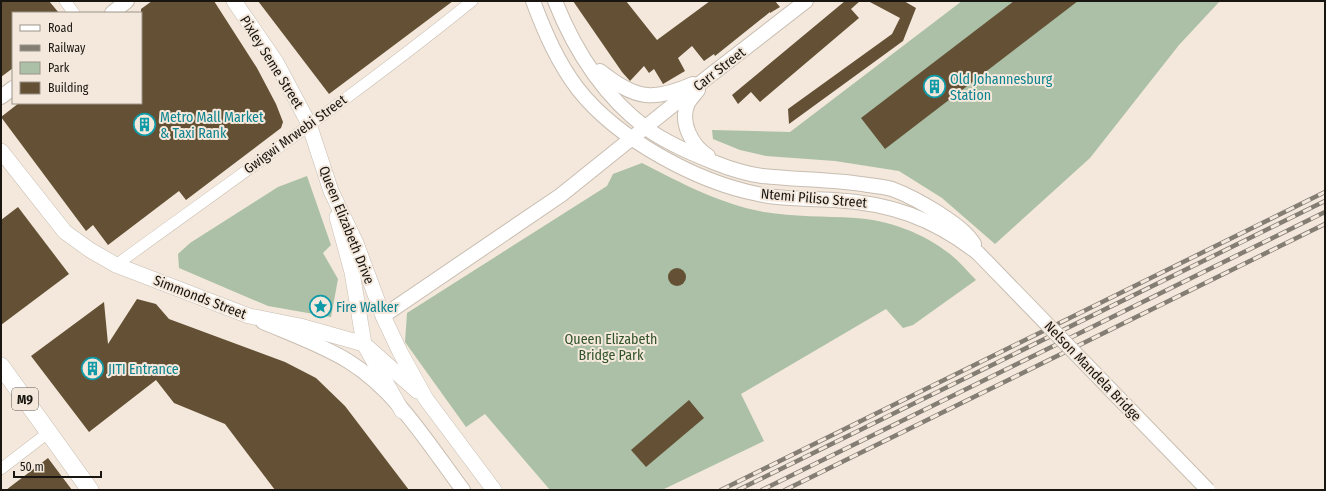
<svg xmlns="http://www.w3.org/2000/svg" width="1326" height="491" font-family="'Fira Sans Condensed',sans-serif">
<rect width="100%" height="100%" fill="#f3e8db"/>
<g fill="#abc0a6">
<path d="M962,1H1220L1179,45L1090,158L995,244L942,198L899,171L835,161L766,156L740,150L713,139L712,130L790,132Z"/>
<path d="M642,163C681,183 720,204 764,212C794,217 824,216 855,218C889,220 923,233 950,254C960,262 968,272 976,280L913,325L903,328L886,309L741,394L764,441L662,490H550L485,414L466,427L405,342L407,313L607,186L613,174Z"/>
<path d="M307,176L331,245L323,253L338,279L331,317L268,306L179,268L178,254L190,243L278,187Z"/>
</g>
<g fill="#645135">
<path d="M1,1H49L59,13H13V68L1,77Z"/>
<path d="M152,1H214L257,68L276,104L283,122L281,128L186,200L179,191L108,245L93,225L86,231L1,117L19,103H141V9Z"/>
<path d="M258,1H453L329,94Z"/>
<path d="M573,1H626L657,40L710,1H775L780,7L770,13V12L715,56L714,54L704,61L692,46L678,58L685,71L663,84L654,69L649,73L644,66L630,81L622,72Z"/>
<path d="M845,1H860L851,9L859,18L760,102L751,92L738,104L732,95Z"/>
<path d="M868,1H904L916,8L903,41L789,124L788,109L892,34L900,18Z"/>
<path d="M1014,1H1078L885,149L861,118Z"/>
<path d="M18,207L69,274L1,325V220Z"/>
<circle cx="677" cy="277" r="9"/>
<path d="M137,299L156,304L169,319L285,362L316,378L345,406L409,490H275L225,424L174,403L156,380L89,432L31,356L104,302L108,344Z"/>
<path d="M689,400L704,418L646,467L631,450Z"/>
<path d="M48,458L72,490H6Z"/>
</g>
<g fill="none" stroke-linecap="round" stroke-linejoin="round">
<defs>
<g id="minor">
<path d="M65,1L74,13"/>
<path d="M116,265C235,178 357,94 472,1"/>
<path d="M1,469L49,432"/>
</g>
<g id="tertiary">
<path d="M533,1C545,33 558,63 578,89C617,139 697,182 758,194C783,200 809,198 834,200C890,203 933,218 978,253"/>
<path d="M555,1C574,49 604,96 646,128C665,142 690,153 713,162C728,168 746,174 762,176C798,180 833,179 868,185C876,186 885,187 892,189C908,195 926,205 940,214C953,223 966,231 974,244"/>
<path d="M112,13L127,1"/>
<path d="M600,71C635,99 652,102 693,84"/>
<path d="M698,90C695,94 691,98 688,103C679,122 692,146 708,156"/>
<path d="M1,97L13,88"/>
<path d="M383,316L561,195L708,77L806,1"/>
<path d="M263,322C291,334 322,345 348,361C397,391 429,445 463,490"/>
</g>
<g id="secondary">
<path d="M234,1L276,62L309,124L331,191L356,243L383,316L400,352L426,399L494,490"/>
<path d="M1,151L65,232L90,250L116,265L249,316L300,326L364,344L417,391"/>
<path d="M337,217L352,272L364,344L402,411"/>
</g>
<path id="primary" d="M1,366L90,490"/>
</defs>
<use href="#minor" stroke="#c8bdb1" stroke-width="12"/>
<use href="#tertiary" stroke="#c8bdb1" stroke-width="16"/>
<use href="#secondary" stroke="#c8bdb1" stroke-width="16"/>
<use href="#primary" stroke="#c8bdb1" stroke-width="18"/>
<use href="#minor" stroke="#fff" stroke-width="11"/>
<use href="#tertiary" stroke="#fff" stroke-width="14"/>
<use href="#secondary" stroke="#fff" stroke-width="15"/>
<use href="#primary" stroke="#fff" stroke-width="17"/>
<defs>
<g id="rail">
<path d="M721,490L1325,192"/>
<path d="M738,490L1325,201"/>
<path d="M762,490L1325,212"/>
<path d="M785,490L1325,224"/>
</g>
</defs>
<use href="#rail" stroke="#847d74" stroke-width="4.5"/>
<use href="#rail" stroke="#f3e8db" stroke-width="3" stroke-dasharray="9" stroke-linecap="butt"/>
<defs>
<path id="tertiary-bridge" d="M978,253L1208,490"/>
</defs>
<use href="#tertiary-bridge" stroke="#c8bdb1" stroke-width="16" stroke-linecap="butt"/>
<use href="#tertiary-bridge" stroke="#fff" stroke-width="14"/>
</g>
<defs>
<symbol id="building-ring" viewBox="-11 -11 22 22"><circle r="9.5" fill="#f3e8db" stroke="#0f9aa8" stroke-width="1.5"/><path d="M-4-6H4V6H1V3H-1V6H-4ZM-2.5-4.3h1.7v1.8h-1.7ZM.8-4.3h1.7v1.8H.8ZM-2.5-1h1.7V.8h-1.7ZM.8-1h1.7V.8H.8Z" fill="#0f9aa8"/></symbol>
<symbol id="sight-ring" viewBox="-11 -11 22 22"><circle r="9.5" fill="#f3e8db" stroke="#0f9aa8" stroke-width="1.5"/><path d="M0-6L1.8-2.2L6-1.7L2.9 1.2L3.7 5.4L0 3.3L-3.7 5.4L-2.9 1.2L-6-1.7L-1.8-2.2Z" fill="#0f9aa8"/></symbol>
</defs>
<g fill-rule="evenodd">
<use href="#building-ring" x="922" y="74" width="25" height="25"/>
<use href="#building-ring" x="132" y="112" width="25" height="25"/>
<use href="#sight-ring" x="308" y="294" width="25" height="25"/>
<use href="#building-ring" x="80" y="356" width="25" height="25"/>
</g>
<g text-anchor="middle" stroke-width="4" stroke-linejoin="round" paint-order="stroke">
<rect fill="#f3e8db" stroke="#5a544d" stroke-width="1" x="12" y="388" width="26" height="22" rx="3"/>
<g font-size="13" font-weight="bold" fill="#191510">
<text x="25" y="404">M9</text>
</g>
<g font-size="14" fill="#191510" stroke="#f3e8db">
<text transform="translate(272 62) rotate(58)" y="5">Pixley Seme Street</text>
<text transform="translate(719 69) rotate(-38)" y="5">Carr Street</text>
<text transform="translate(295 134) rotate(-36)" y="5">Gwigwi Mrwebi Street</text>
<text transform="translate(814 198) rotate(5)" y="5">Ntemi Piliso Street</text>
<text transform="translate(347 225) rotate(68)" y="5">Queen Elizabeth Drive</text>
<text transform="translate(200 297) rotate(21)" y="5">Simmonds Street</text>
<text transform="translate(1093 371) rotate(46)" y="5">Nelson Mandela Bridge</text>
</g>
<g font-size="14" fill="#0d838f" stroke="#f3e8db" text-anchor="start">
<text x="950" y="84">Old Johannesburg<tspan x="950" dy="16">Station</tspan></text>
<text x="160" y="122">Metro Mall Market<tspan x="160" dy="16">&amp; Taxi Rank</tspan></text>
<text x="336" y="312">Fire Walker</text>
<text x="108" y="374">JITI Entrance</text>
</g>
<g font-size="14" fill="#315329" stroke="#f3e8db">
<text x="611" y="344">Queen Elizabeth<tspan x="611" dy="16">Bridge Park</tspan></text>
</g>
</g>
<rect width="1326" height="491" fill="none" stroke="#191510" stroke-width="4"/>
<rect x="12" y="12" width="130" height="92" fill="#f3e8db" stroke="#9c948a"/>
<rect x="20" y="25" width="20" height="6" fill="#ffffff" stroke="#9c948a"/>
<text x="48" y="32" font-size="12" fill="#191510">Road</text>
<rect x="20" y="45" width="20" height="6" fill="#847d74" stroke="#9c948a"/>
<text x="48" y="52" font-size="12" fill="#191510">Railway</text>
<rect x="20" y="62" width="20" height="12" fill="#abc0a6" stroke="#9c948a"/>
<text x="48" y="72" font-size="12" fill="#191510">Park</text>
<rect x="20" y="82" width="20" height="12" fill="#645135" stroke="#9c948a"/>
<text x="48" y="92" font-size="12" fill="#191510">Building</text>
<path d="M14 471v6h87v-6" fill="none" stroke="#191510" stroke-width="2"/>
<text x="20" y="471" font-size="12" fill="#191510" stroke="#f3e8db" stroke-width="3" paint-order="stroke">50 m</text>
</svg>
